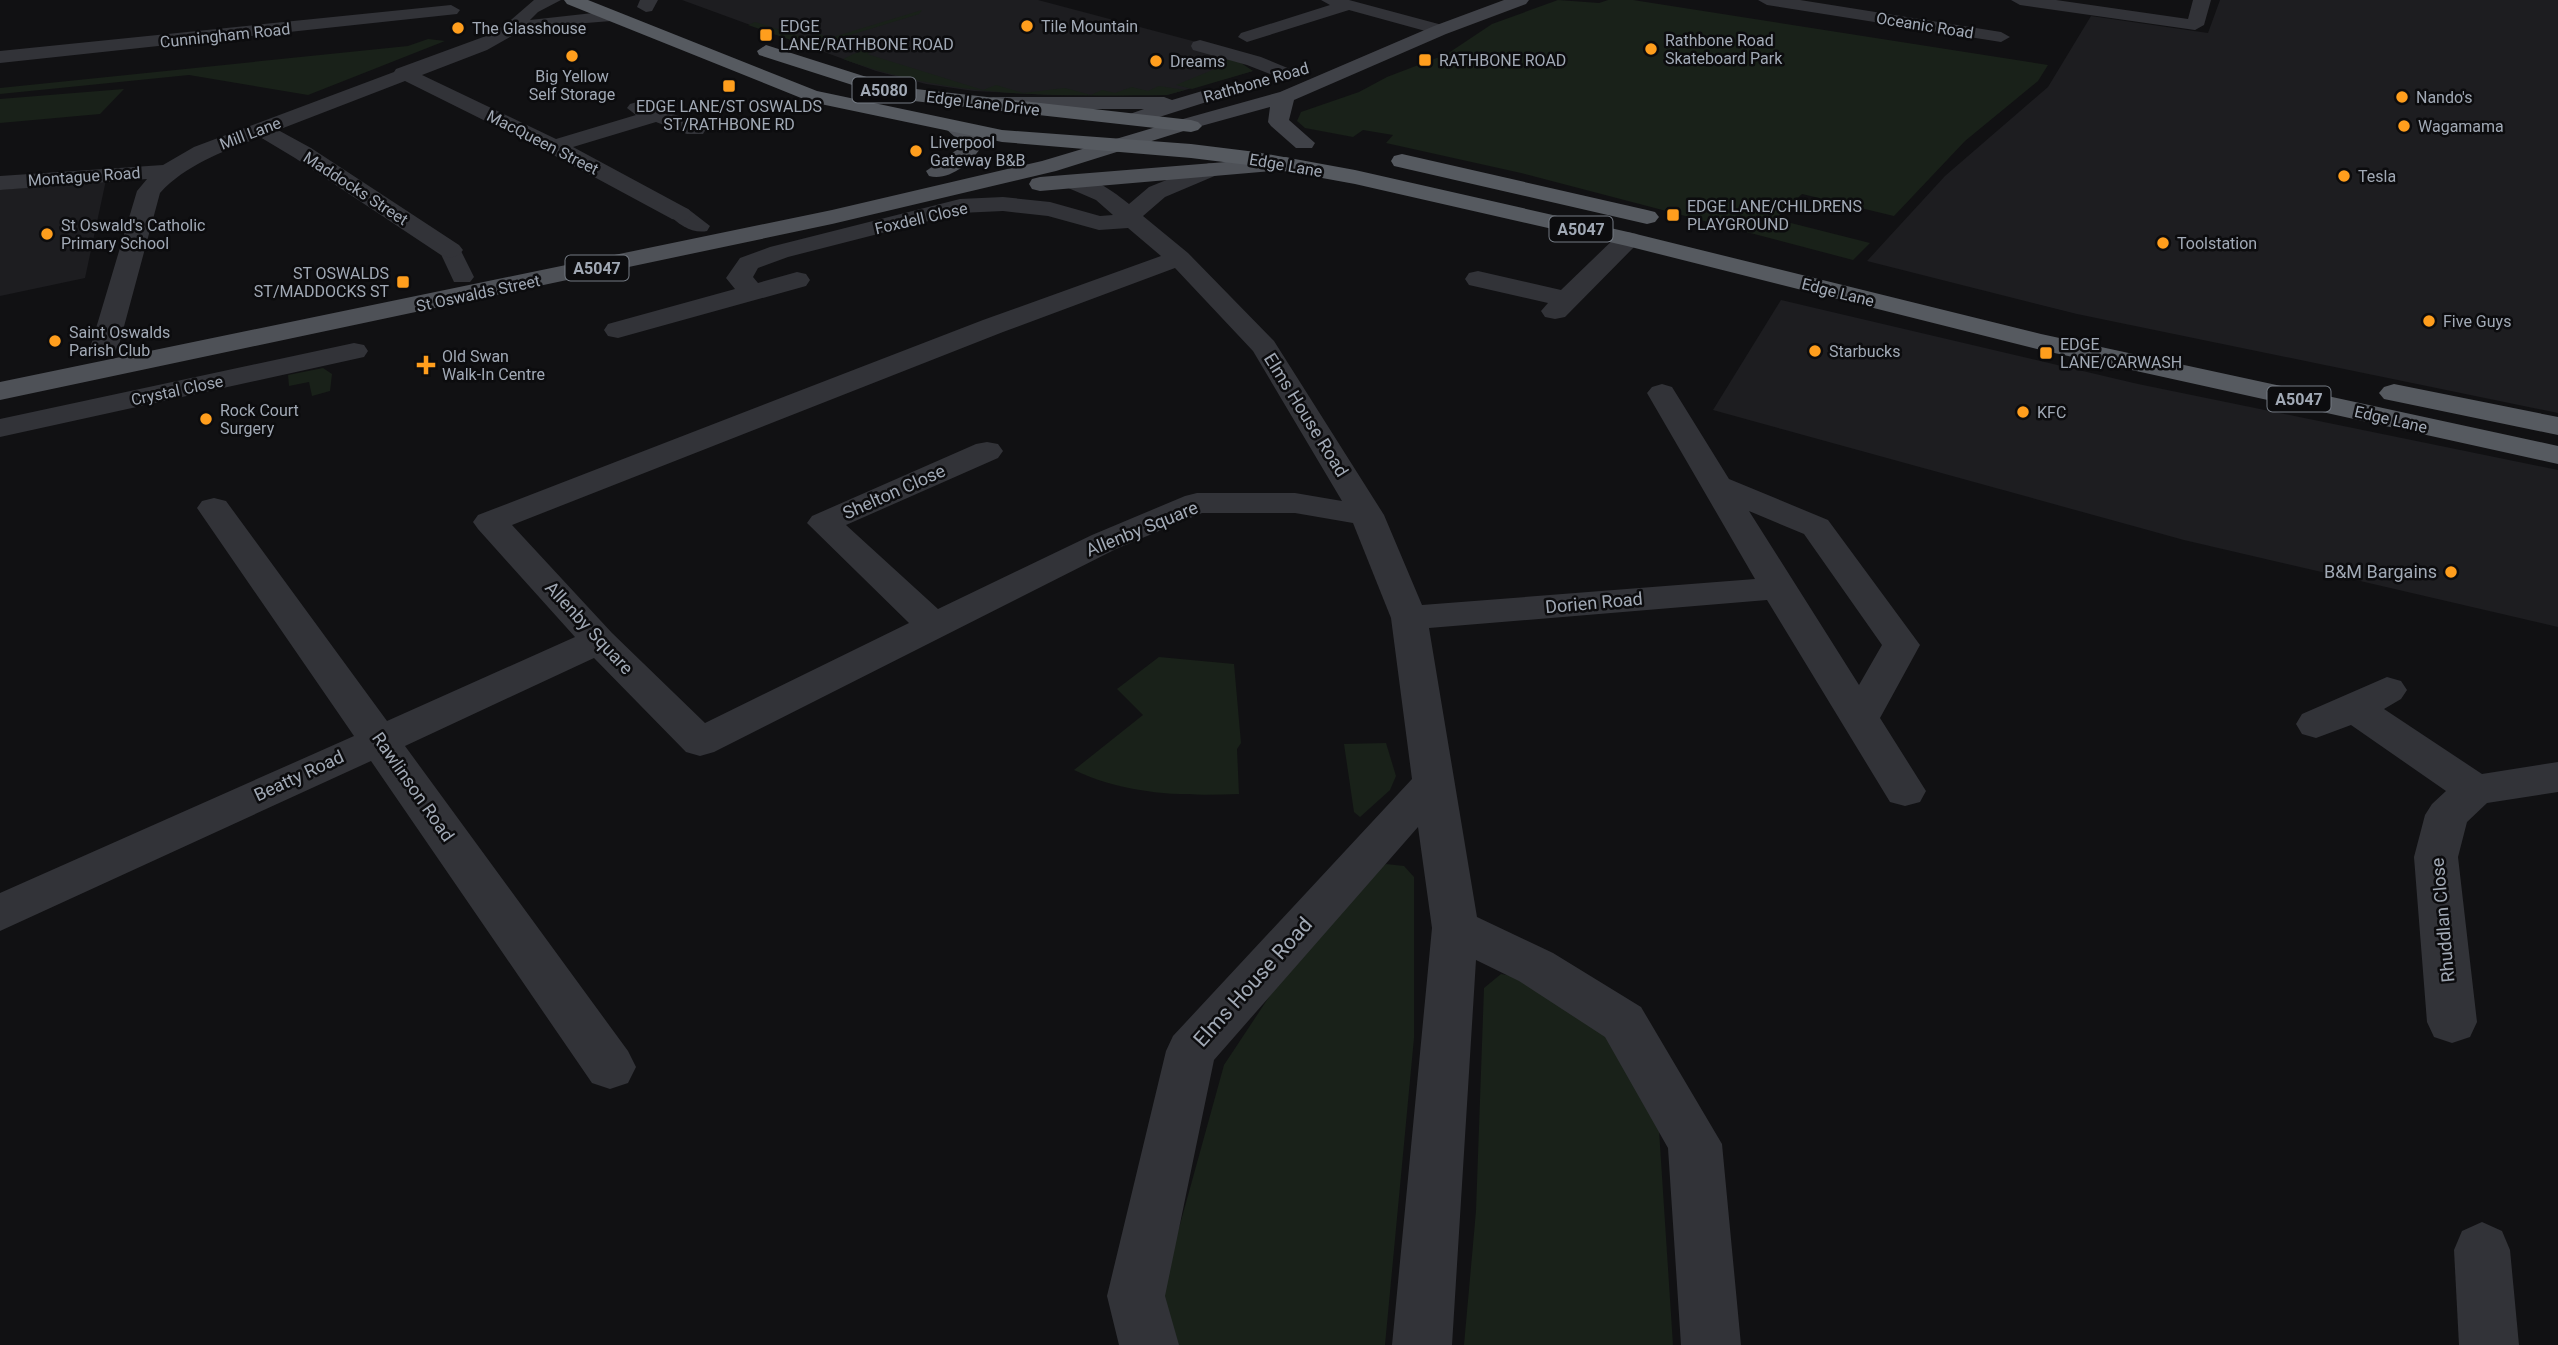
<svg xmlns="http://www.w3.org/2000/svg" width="2558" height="1345" font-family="Roboto,sans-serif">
<rect width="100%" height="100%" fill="#111113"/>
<g fill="#1d1d20">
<path d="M682,0H1038L1204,44L1253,71L1167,95H1052L974,91L926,84L876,71Z"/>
<path d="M2220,0H2558V413L2077,314L1867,261L1945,176L2048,87L2091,16L2208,33Z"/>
<path d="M106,180L85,278L0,296V190Z"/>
<path d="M1781,300L2138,384L2558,470V627L2184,540L1713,410Z"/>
</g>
<g fill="#192119">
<path d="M1558,0L1599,3L1608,0H1633L2048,65L2038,81L1965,141L1894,216L1802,194L1775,219L1870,243L1853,260L1521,173L1386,143L1393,135L1363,130L1353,137L1305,128L1297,121L1301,112L1359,92L1387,77L1447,54L1492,24Z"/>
<path d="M922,10L919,14L811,47L748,25L755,22L806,38L819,34L830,38Z"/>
<path d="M428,39L445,41L308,95L189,75L0,94V88L408,46Z"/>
<path d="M871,46L882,49L867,54L983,90L996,85L1023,93L1065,88L1091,95L1102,90L1115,93L1132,87L1148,91L1159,86L1185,90L1167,95C1053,96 952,99 843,59Z"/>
<path d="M1221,55L1238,61L1253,71L1192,89L1176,85L1227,64L1211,59Z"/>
<path d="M124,89L100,114L0,123V99Z"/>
<path d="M323,368L332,374L330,391L312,396L309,382L289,386L288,375Z"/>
<path d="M1159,657L1234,664L1241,743L1237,749L1239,794C1182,796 1126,795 1074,770L1143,715L1117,689Z"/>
<path d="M1386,743L1396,776L1390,790L1360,817L1354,812L1344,744Z"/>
<path d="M1386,864L1404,866L1414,877V1038L1385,1345H1172L1163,1286L1224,1065L1351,873L1370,875Z"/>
<path d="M1501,974L1518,977L1603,1030L1659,1130L1673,1345H1464L1476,1211L1484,988Z"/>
</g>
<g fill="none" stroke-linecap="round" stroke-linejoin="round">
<g fill="#323338" fill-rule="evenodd">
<path d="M680,207L688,209L710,226L707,231C693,234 678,225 669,214L672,209Z"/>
<path d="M450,243L458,245L474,277L470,282H454L439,250L442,245Z"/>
</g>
<g fill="#323338" fill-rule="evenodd">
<path d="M534,0H561L538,12L530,20L611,11L620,16L611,21L561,25L517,33L487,50L422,75L556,139L636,115L627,108L630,104L637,102L703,124L706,129L703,134H687L656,122L573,147L688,209L692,214L688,219L680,221L672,219L546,151L405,81L278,130L311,148L459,245L463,250L459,255L450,258L441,255L295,158L260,137C223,152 187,164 160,193L119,345L115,351L105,353L95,351L91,345L137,191L147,179L0,190V176L163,165L194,147L394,72L396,69L486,36L505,25Z"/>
<path d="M1321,0H1349L1446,26L1449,30L1440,35L1349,10L1247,42L1238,37L1241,33L1330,5Z"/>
<path d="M1758,0H1800L2001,32L2010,37L2001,42L1767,5Z"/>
<path d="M2011,0H2056L2188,19L2193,0H2211L2204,25L2195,30L2020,5Z"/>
<path d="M451,5L460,10L457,14L0,63V51Z"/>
<path d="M1200,40L1261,57L1290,69L1293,73L1283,79L1247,65L1193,50L1191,46L1193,42Z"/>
<path d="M1209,163L1217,165L1220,170L1217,175L1165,197L1143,216L1188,253L1274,341L1384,515L1422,605L1755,579L1647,393L1652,387L1662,384L1672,387L1729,479L1828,520L1920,645L1880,718L1926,791L1920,802L1905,806L1890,802L1767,600L1429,628L1477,917L1553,953L1641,1007L1722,1144L1741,1345H1681L1668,1148L1605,1037L1519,981L1476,960L1452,1345H1392L1432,928L1418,827L1214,1060L1165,1296L1179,1345H1119L1107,1296L1166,1051L1173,1036L1412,779L1391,618L1353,523L1295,513H1202L1116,549L714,752L700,756L686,752L594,658L405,746L628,1051L636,1067L628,1083L610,1089L592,1083L371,761L0,931V893L354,736L197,508L202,501L214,498L226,501L387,721L575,637L478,529L473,522L478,515L983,320L1161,256L1128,228L1099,230L1048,216L1003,211L960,213L788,257L758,268L753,277L758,283L797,272L806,274L810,280L806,286L618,338L608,336L604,330L608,324L735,289L726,278L740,258L770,247L960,199L1003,197L1050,202L1100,216L1113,215L1096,200L1066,187L1063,182L1066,177C1088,172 1113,191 1129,204L1149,187ZM1175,268L1253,351L1342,501L1295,493H1197L1185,496L1092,535L938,609L846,525L998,458L1003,451L998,444L987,442L976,444L812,516L807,523L909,623L705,723L612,633L512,525L1003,332ZM1749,511L1804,534L1882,645L1859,685Z"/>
<path d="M1628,232L1637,234L1640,239L1637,244L1565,317L1555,319L1545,317L1541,311L1548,303L1469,285L1465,279L1469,273L1478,271L1561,290L1619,234Z"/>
<path d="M354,343L364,345L368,351L364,357L0,437V419Z"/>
<path d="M2387,677L2401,681L2407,690L2401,699L2384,709L2482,774L2558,762V792L2487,803L2467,822L2458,857L2477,1022L2470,1037L2452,1043L2434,1037L2427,1022L2414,857L2425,815L2432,804L2446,791L2351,725L2316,738L2302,734L2296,724L2302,714Z"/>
<path d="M2482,1222L2502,1231L2510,1250L2519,1345H2459L2454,1250L2462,1231Z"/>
</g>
<path fill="#323338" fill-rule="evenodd" d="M640,0H658L652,11L646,12L637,7Z"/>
<g fill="#404248" fill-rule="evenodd">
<path d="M1504,0H1529L1526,4L1446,34L1294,100L1289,120L1315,143L1312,148H1296L1271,126L1268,122L1270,107L1183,131L1176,129L1172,125L1176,121L1280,92L1434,26Z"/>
<path d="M1209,89L1216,91L1219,95L1216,99L1134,125L1127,123L1124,119L1127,115L1144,109H993L986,107L983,103L986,99L993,97H1164L1172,100Z"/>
</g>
<g fill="#4e5157" fill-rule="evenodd">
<path d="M1183,119L1190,121L1194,125L1190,129L1056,171L832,224L0,400V382L832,210L1042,161Z"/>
<path d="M956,122L974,131L980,149C969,164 949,181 929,176L926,171L958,149L956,138L945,128L949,124Z"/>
<path d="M1286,157L1294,159L1297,164L1294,169L1040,191L1032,189L1029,184L1032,179L1040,177Z"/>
</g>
<g fill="#565a60" fill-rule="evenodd">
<path d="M564,0H588L817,91L1002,130L1191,144L1256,152L1355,170L1628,232L2041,334L2558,446V464L2041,350L1627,246L1355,184L1256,166L1191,158L1002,142L811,102L567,4Z"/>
<path d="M766,45L898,87L1191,120L1198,122L1202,126L1198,130L1191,132L896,99L759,55L757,51Z"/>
<path d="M1402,154L1647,210L1655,212L1659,217L1655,222L1647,224L1394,166L1391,161L1394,156Z"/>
<path d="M2394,384L2558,417V435L2384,399L2379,393L2384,387Z"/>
</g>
</g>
<g fill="#ff9e1d" stroke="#0c0c0e" stroke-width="2.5">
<circle cx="1027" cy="26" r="7"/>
<circle cx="458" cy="28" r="7"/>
<rect x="759" y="28" width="14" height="14" rx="3.5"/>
<circle cx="1651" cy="49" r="7"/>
<circle cx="572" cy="56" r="7"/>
<rect x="1418" y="53" width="14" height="14" rx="3.5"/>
<circle cx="1156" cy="61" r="7"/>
<rect x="722" y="79" width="14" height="14" rx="3.5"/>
<circle cx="2402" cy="97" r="7"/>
<circle cx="2404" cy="126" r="7"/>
<circle cx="916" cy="151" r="7"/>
<circle cx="2344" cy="176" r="7"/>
<rect x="1666" y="208" width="14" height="14" rx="3.5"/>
<circle cx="47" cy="234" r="7"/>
<circle cx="2163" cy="243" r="7"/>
<rect x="396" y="275" width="14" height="14" rx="3.5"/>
<circle cx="2429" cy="321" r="7"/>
<circle cx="55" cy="341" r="7"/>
<circle cx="1815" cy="351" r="7"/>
<rect x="2039" y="346" width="14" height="14" rx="3.5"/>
<path d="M422.5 354.5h7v7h7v7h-7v7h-7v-7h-7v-7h7z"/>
<circle cx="2023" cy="412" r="7"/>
<circle cx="206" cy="419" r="7"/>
<circle cx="2451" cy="572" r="7"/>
</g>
<g text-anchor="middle" stroke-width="5" stroke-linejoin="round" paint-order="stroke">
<g font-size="16" fill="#a1a9b5" stroke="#0c0c0e">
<text transform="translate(1925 25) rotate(9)" y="6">Oceanic Road</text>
<text transform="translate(225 35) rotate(-6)" y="6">Cunningham Road</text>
<text transform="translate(1256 82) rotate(-16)" y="6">Rathbone Road</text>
<text transform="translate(983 103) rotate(7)" y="6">Edge Lane Drive</text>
<text transform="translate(250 133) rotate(-21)" y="6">Mill Lane</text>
<text transform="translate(543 142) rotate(27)" y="6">MacQueen Street</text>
<text transform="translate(1286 165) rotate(10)" y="6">Edge Lane</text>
<text transform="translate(84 176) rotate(-4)" y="6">Montague Road</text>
<text transform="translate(356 188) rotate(33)" y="6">Maddocks Street</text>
<text transform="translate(921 218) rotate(-13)" y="6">Foxdell Close</text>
<text transform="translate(1838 292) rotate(14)" y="6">Edge Lane</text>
<text transform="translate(478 293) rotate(-12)" y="6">St Oswalds Street</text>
<text transform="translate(177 390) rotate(-12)" y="6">Crystal Close</text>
<text transform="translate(2391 419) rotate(13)" y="6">Edge Lane</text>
</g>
<g font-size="16" fill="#a1a9b5" stroke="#0c0c0e" text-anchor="start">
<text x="780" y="32">EDGE<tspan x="780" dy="18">LANE/RATHBONE ROAD</tspan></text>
<text x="1041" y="32">Tile Mountain</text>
<text x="472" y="34">The Glasshouse</text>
<text x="1665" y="46">Rathbone Road<tspan x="1665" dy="18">Skateboard Park</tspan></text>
<text x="1439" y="66">RATHBONE ROAD</text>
<text x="1170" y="67">Dreams</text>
<text x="572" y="82" text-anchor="middle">Big Yellow<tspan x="572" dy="18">Self Storage</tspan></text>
<text x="2416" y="103">Nando's</text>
<text x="729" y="112" text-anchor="middle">EDGE LANE/ST OSWALDS<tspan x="729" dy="18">ST/RATHBONE RD</tspan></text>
<text x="2418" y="132">Wagamama</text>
<text x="930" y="148">Liverpool<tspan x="930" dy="18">Gateway B&amp;B</tspan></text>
<text x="2358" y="182">Tesla</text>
<text x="1687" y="212">EDGE LANE/CHILDRENS<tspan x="1687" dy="18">PLAYGROUND</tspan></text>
<text x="61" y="231">St Oswald's Catholic<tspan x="61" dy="18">Primary School</tspan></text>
<text x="2177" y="249">Toolstation</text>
<text x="389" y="279" text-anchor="end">ST OSWALDS<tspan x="389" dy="18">ST/MADDOCKS ST</tspan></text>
<text x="2443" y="327">Five Guys</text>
<text x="69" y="338">Saint Oswalds<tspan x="69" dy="18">Parish Club</tspan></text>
<text x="2060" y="350">EDGE<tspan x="2060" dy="18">LANE/CARWASH</tspan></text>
<text x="1829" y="357">Starbucks</text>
<text x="442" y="362">Old Swan<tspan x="442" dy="18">Walk-In Centre</tspan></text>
<text x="220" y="416">Rock Court<tspan x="220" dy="18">Surgery</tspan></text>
<text x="2037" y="418">KFC</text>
</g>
<g fill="#0c0c0e" stroke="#747a83" stroke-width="2">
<rect x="852.5" y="77.5" width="63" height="25" rx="5"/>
<rect x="1549.5" y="216.5" width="63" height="25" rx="5"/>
<rect x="565.5" y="255.5" width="63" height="25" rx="5"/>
<rect x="2267.5" y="386.5" width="63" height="25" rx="5"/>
</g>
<g font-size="16" font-weight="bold" fill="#a1a9b5">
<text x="884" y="96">A5080</text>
<text x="1581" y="235">A5047</text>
<text x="597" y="274">A5047</text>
<text x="2299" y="405">A5047</text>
</g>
<g font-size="18" fill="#a1a9b5" stroke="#0c0c0e">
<text transform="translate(1306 415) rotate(58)" y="6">Elms House Road</text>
<text transform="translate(894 492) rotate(-24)" y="6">Shelton Close</text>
<text transform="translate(1142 529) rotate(-22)" y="6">Allenby Square</text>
<text transform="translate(1594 603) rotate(-5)" y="6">Dorien Road</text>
<text transform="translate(589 628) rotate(47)" y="6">Allenby Square</text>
<text transform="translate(299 776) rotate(-25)" y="6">Beatty Road</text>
<text transform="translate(413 787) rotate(55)" y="6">Rawlinson Road</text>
<text transform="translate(2443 920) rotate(-95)" y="6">Rhuddlan Close</text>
</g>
<g font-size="18" fill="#a1a9b5" stroke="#0c0c0e" text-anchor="end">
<text x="2437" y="578">B&amp;M Bargains</text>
</g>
<g font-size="21" fill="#a1a9b5" stroke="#0c0c0e">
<text transform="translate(1253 982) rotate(-48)" y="7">Elms House Road</text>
</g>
</g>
</svg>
